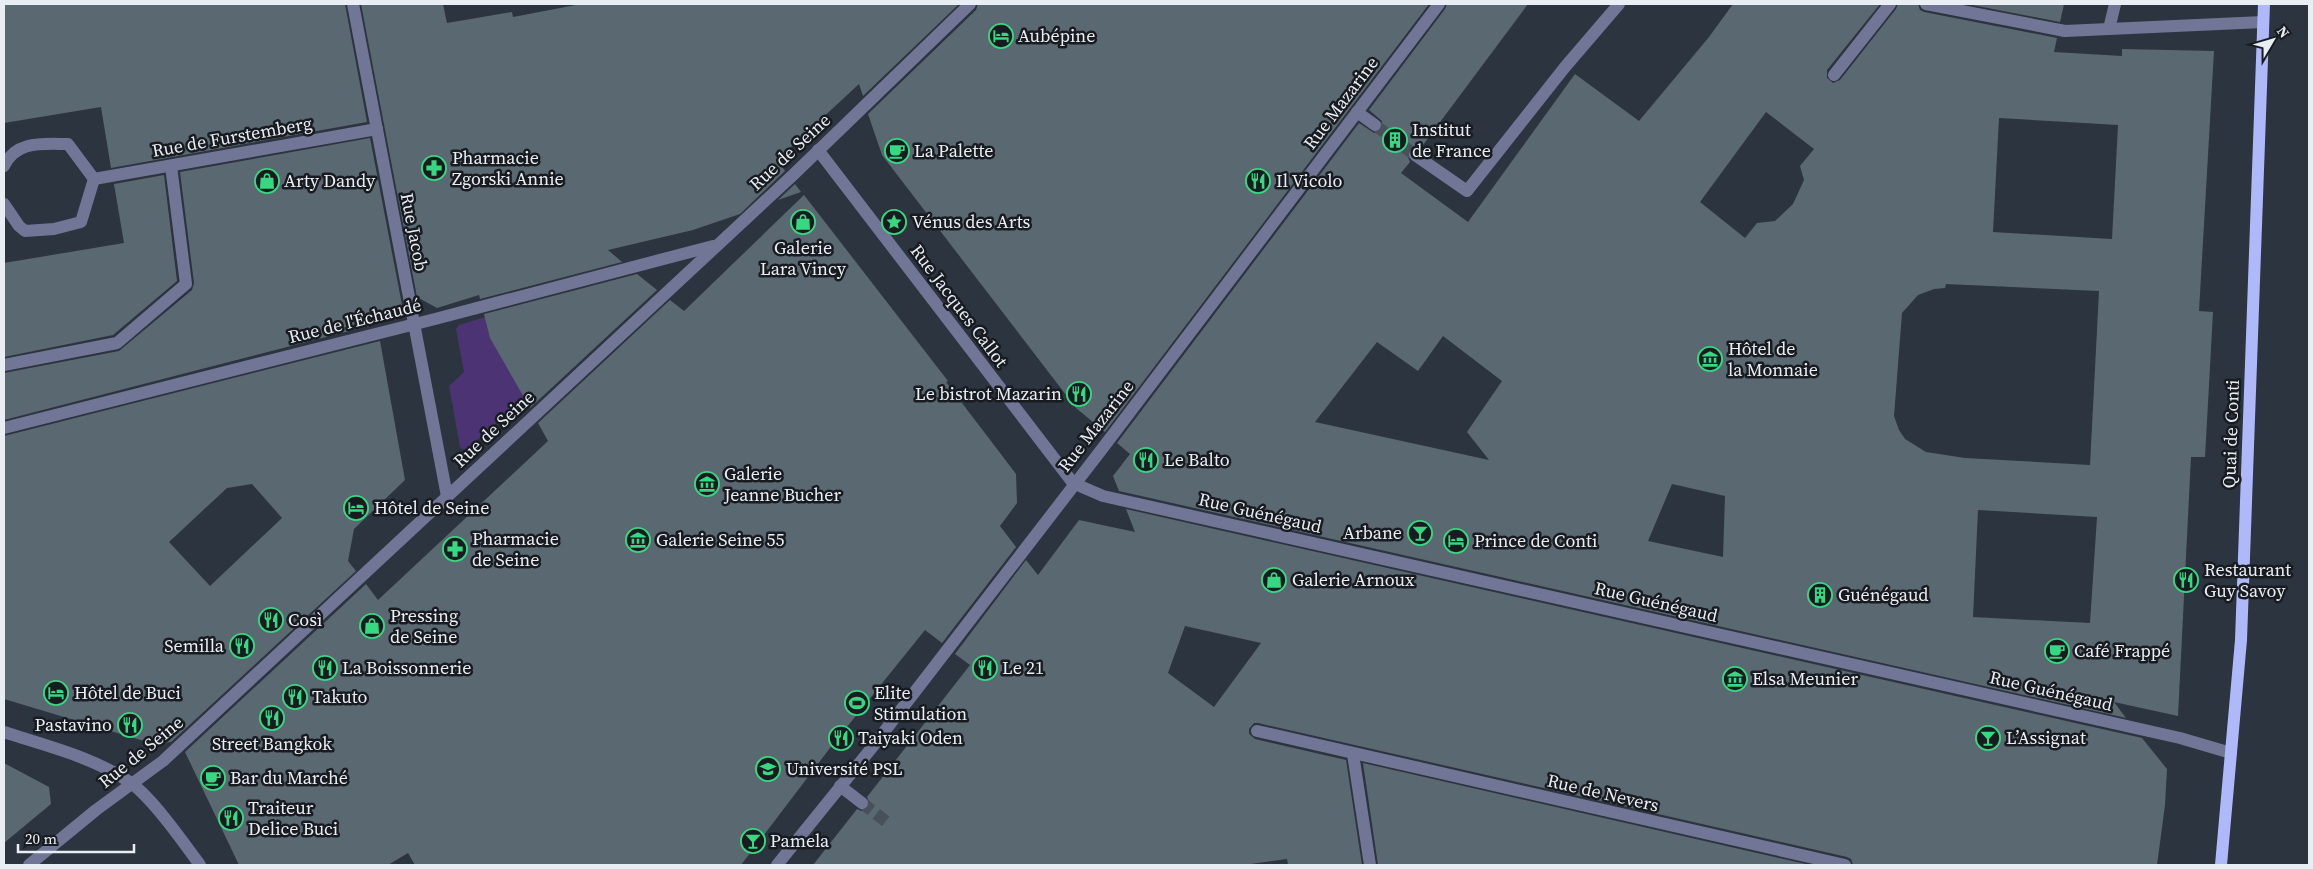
<svg xmlns="http://www.w3.org/2000/svg" width="2313" height="869" font-family="'Source Serif 4',serif">
<rect width="100%" height="100%" fill="#2c343f"/>
<path fill="#4b3374" d="M485,317L524,398L467,449H462L460,447L449,386L464,372L456,329L459,325Z"/>
<g fill="#5a6871" fill-rule="evenodd">
<path d="M4,4H345L367,122L111,168L101,107L4,123Z"/>
<path d="M361,4H443L447,23L512,12L513,17L581,4H959L863,96L859,84L777,160L785,171L740,214L693,230L608,250L622,262L480,299L479,295L437,308L417,297Z"/>
<path d="M978,4H1429L1105,432L1076,408L882,155L868,114L976,10Z"/>
<path d="M1447,4H1528L1420,149L1415,147L1409,150L1407,155L1410,162L1401,173L1468,222L1575,74L1639,121L1709,37L1733,4H1880L1827,70V78L1833,83L1840,80L1896,9L1898,4H1918L1920,10L1924,12L2057,38L2054,52L2122,56V49L2214,51L2199,311L2213,312L2209,385L2205,457H2191L2178,716L2114,702L2126,718L1119,491L1113,476L1130,454L1117,443L1359,123L1374,133L1381,130L1382,121L1369,110L1445,9ZM1766,112L1814,149L1800,166L1804,180L1793,204L1775,221L1757,223L1745,238L1700,202ZM1999,118L2118,125L2112,239L1993,232ZM1946,284L2099,291L2090,465L1965,458L1926,452L1905,439L1899,430L1894,416L1902,313L1918,295L1934,289L1945,288ZM1443,336L1502,381L1467,432L1489,460L1315,422L1377,342L1418,371ZM1672,484L1725,496L1723,557L1648,541ZM1978,510L2097,517L2090,623L1973,617Z"/>
<path d="M1967,4H2064L2060,22Z"/>
<path d="M370,138L403,310L396,319L4,420V373L119,351L192,290L194,283L180,172Z"/>
<path d="M164,175L177,281L113,335L4,357V263L124,243L114,184Z"/>
<path d="M795,184L801,192L778,200Z"/>
<path d="M804,195L948,381L946,382L1016,474L1017,503L1000,526L1016,547L942,643L925,630L830,748L741,865H415L408,853L388,865H239L185,752L366,584L378,600L548,441L538,423L670,300L684,311Z"/>
<path d="M637,274L657,290L530,408L490,338L484,314Z"/>
<path d="M380,341L405,480L354,529L348,561L356,571L171,742L154,744L4,699V436ZM252,484L282,518L210,586L169,542L227,488Z"/>
<path d="M1126,509L2142,738L2167,769L2165,805L2157,865H1853L1851,859L1847,857L1258,723H1254L1249,729V734L1255,739L1346,760L1362,865H1288L1287,859L1244,865H813L857,809L861,811L868,808L870,804L867,797L970,665L955,654L1026,560L1038,575L1079,520L1135,532ZM1185,626L1261,643L1214,707L1168,673Z"/>
<path d="M4,763L49,787L51,804L4,843Z"/>
<path d="M1363,763L1810,865H1378Z"/>
</g>
<g fill="none" stroke-linecap="round" stroke-linejoin="round">
<g stroke="#48505a" stroke-width="12" stroke-dasharray="12 6" stroke-linecap="butt">
<path d="M1375,125L1415,155"/>
<path d="M862,803L888,823"/>
</g>
<g stroke="#717696" stroke-width="12">
<path d="M353,4L447,496"/>
<path d="M1926,4L2065,31L2263,22"/>
<path d="M2109,29L2115,4"/>
<path d="M1834,75L1890,4"/>
<path d="M1357,112L1375,125"/>
<path d="M818,150L1073,483L1103,496L2180,738L2231,753"/>
<path d="M1415,155L1467,191L1565,67L1619,4"/>
<path d="M4,166C16,140 43,144 68,144L94,179"/>
<path d="M94,179L377,129"/>
<path d="M4,204L19,226L25,231L54,229L81,222L94,179"/>
<path d="M4,365L117,343L186,284L171,166"/>
<path d="M4,428L435,319L713,246"/>
<path d="M1257,731L1845,865"/>
<path d="M4,732C46,746 94,757 131,783C153,799 184,843 200,865"/>
<path d="M1353,754L1370,865"/>
<path d="M840,786L862,803"/>
<path d="M29,865L96,810L163,761L793,175L970,4"/>
<path d="M777,865L870,750L1102,449L1439,4"/>
</g>
<path stroke="#afb9fa" stroke-width="12" d="M2221,865L2241,640L2264,4"/>
</g>
<defs>
<symbol id="hotel-ring" viewBox="-11 -11 22 22"><circle r="9.5" fill="#181b20" stroke="#36d881" stroke-width="1.5"/><path d="M-6-4.5h1.5V1H6V5H4.5V3h-9V5H-6ZM-4 0a1.8 1.8 0 1 1 3.6 0ZM.5 0V-2.5h3Q6-2.5 6 0Z" fill="#36d881"/></symbol>
<symbol id="building-ring" viewBox="-11 -11 22 22"><circle r="9.5" fill="#181b20" stroke="#36d881" stroke-width="1.5"/><path d="M-4-6H4V6H1V3H-1V6H-4ZM-2.5-4.3h1.7v1.8h-1.7ZM.8-4.3h1.7v1.8H.8ZM-2.5-1h1.7V.8h-1.7ZM.8-1h1.7V.8H.8Z" fill="#36d881"/></symbol>
<symbol id="cafe-ring" viewBox="-11 -11 22 22"><circle r="9.5" fill="#181b20" stroke="#36d881" stroke-width="1.5"/><path d="M-5.5-4.5H6V0H3Q3 3.5 0 3.5H-2.5Q-5.5 3.5-5.5 0ZM3-3.2v2h1.7v-2ZM-6 4.5H4V6H-6Z" fill="#36d881"/></symbol>
<symbol id="pharmacy-ring" viewBox="-11 -11 22 22"><circle r="9.5" fill="#181b20" stroke="#36d881" stroke-width="1.5"/><path d="M-2-6h4v4h4v4h-4v4h-4v-4h-4v-4h4Z" fill="#36d881"/></symbol>
<symbol id="shop-ring" viewBox="-11 -11 22 22"><circle r="9.5" fill="#181b20" stroke="#36d881" stroke-width="1.5"/><path d="M-5-2.5h2.3a2.7 3.5 0 0 1 5.4 0H5L5.5 6h-11ZM-1.5-2.5h3a1.5 2.3 0 0 0-3 0Z" fill="#36d881"/></symbol>
<symbol id="restaurant-ring" viewBox="-11 -11 22 22"><circle r="9.5" fill="#181b20" stroke="#36d881" stroke-width="1.5"/><path d="M-5-6h1v4h1v-4h1v4h1v-4h1v5L-1.5 .5V6h-2V.5L-5-1ZM5-6V6H3V1.5H1.5Q1.5-4 5-6Z" fill="#36d881"/></symbol>
<symbol id="sight-ring" viewBox="-11 -11 22 22"><circle r="9.5" fill="#181b20" stroke="#36d881" stroke-width="1.5"/><path d="M0-6L1.8-2.2L6-1.7L2.9 1.2L3.7 5.4L0 3.3L-3.7 5.4L-2.9 1.2L-6-1.7L-1.8-2.2Z" fill="#36d881"/></symbol>
<symbol id="museum-ring" viewBox="-11 -11 22 22"><circle r="9.5" fill="#181b20" stroke="#36d881" stroke-width="1.5"/><path d="M0-6L6-3V-2H-6V-3ZM-5-1h2V3h-2ZM-1-1h2V3h-2ZM3-1h2V3H3ZM-6 4H6V6H-6Z" fill="#36d881"/></symbol>
<symbol id="bar-ring" viewBox="-11 -11 22 22"><circle r="9.5" fill="#181b20" stroke="#36d881" stroke-width="1.5"/><path d="M-6-5H6L.8 .8V4.5H3.5V6h-7V4.5H-.8V.8Z" fill="#36d881"/></symbol>
<symbol id="stadium-ring" viewBox="-11 -11 22 22"><circle r="9.5" fill="#181b20" stroke="#36d881" stroke-width="1.5"/><path d="M0-5a6.5 5 0 1 0 0 10a6.5 5 0 1 0 0-10ZM-3.5-1.8h7v3.6h-7Z" fill="#36d881"/></symbol>
<symbol id="university-ring" viewBox="-11 -11 22 22"><circle r="9.5" fill="#181b20" stroke="#36d881" stroke-width="1.5"/><path d="M0-5L7-2L0 1L-7-2ZM-4 1L0 2.5L4 1V4Q0 6-4 4Z" fill="#36d881"/></symbol>
</defs>
<g fill-rule="evenodd">
<use href="#hotel-ring" x="987" y="22" width="28" height="28"/>
<use href="#building-ring" x="1381" y="126" width="28" height="28"/>
<use href="#cafe-ring" x="883" y="137" width="28" height="28"/>
<use href="#pharmacy-ring" x="420" y="154" width="28" height="28"/>
<use href="#shop-ring" x="253" y="167" width="28" height="28"/>
<use href="#restaurant-ring" x="1244" y="167" width="28" height="28"/>
<use href="#shop-ring" x="789" y="208" width="28" height="28"/>
<use href="#sight-ring" x="880" y="208" width="28" height="28"/>
<use href="#museum-ring" x="1696" y="345" width="28" height="28"/>
<use href="#restaurant-ring" x="1065" y="380" width="28" height="28"/>
<use href="#restaurant-ring" x="1132" y="446" width="28" height="28"/>
<use href="#museum-ring" x="693" y="470" width="28" height="28"/>
<use href="#hotel-ring" x="342" y="494" width="28" height="28"/>
<use href="#bar-ring" x="1406" y="519" width="28" height="28"/>
<use href="#museum-ring" x="624" y="526" width="28" height="28"/>
<use href="#hotel-ring" x="1442" y="527" width="28" height="28"/>
<use href="#pharmacy-ring" x="441" y="535" width="28" height="28"/>
<use href="#shop-ring" x="1260" y="566" width="28" height="28"/>
<use href="#restaurant-ring" x="2172" y="566" width="28" height="28"/>
<use href="#building-ring" x="1806" y="581" width="28" height="28"/>
<use href="#restaurant-ring" x="257" y="606" width="28" height="28"/>
<use href="#shop-ring" x="358" y="612" width="28" height="28"/>
<use href="#restaurant-ring" x="228" y="632" width="28" height="28"/>
<use href="#cafe-ring" x="2043" y="637" width="28" height="28"/>
<use href="#restaurant-ring" x="311" y="654" width="28" height="28"/>
<use href="#restaurant-ring" x="971" y="654" width="28" height="28"/>
<use href="#museum-ring" x="1721" y="665" width="28" height="28"/>
<use href="#hotel-ring" x="42" y="679" width="28" height="28"/>
<use href="#restaurant-ring" x="281" y="683" width="28" height="28"/>
<use href="#stadium-ring" x="843" y="689" width="28" height="28"/>
<use href="#restaurant-ring" x="258" y="704" width="28" height="28"/>
<use href="#restaurant-ring" x="116" y="711" width="28" height="28"/>
<use href="#restaurant-ring" x="827" y="724" width="28" height="28"/>
<use href="#bar-ring" x="1974" y="724" width="28" height="28"/>
<use href="#university-ring" x="754" y="755" width="28" height="28"/>
<use href="#cafe-ring" x="199" y="764" width="28" height="28"/>
<use href="#restaurant-ring" x="217" y="804" width="28" height="28"/>
<use href="#bar-ring" x="739" y="827" width="28" height="28"/>
</g>
<g text-anchor="middle" stroke-width="5" stroke-linejoin="round" paint-order="stroke">
<g font-size="18" fill="#e9eef5" stroke="#181b20" text-anchor="start">
<text x="1018" y="42">Aubépine</text>
<text x="1412" y="136">Institut<tspan x="1412" dy="21">de France</tspan></text>
<text x="914" y="157">La Palette</text>
<text x="452" y="164">Pharmacie<tspan x="452" dy="21">Zgorski Annie</tspan></text>
<text x="284" y="187">Arty Dandy</text>
<text x="1276" y="187">Il Vicolo</text>
<text x="912" y="228">Vénus des Arts</text>
<text x="803" y="254" text-anchor="middle">Galerie<tspan x="803" dy="21">Lara Vincy</tspan></text>
<text x="1728" y="355">Hôtel de<tspan x="1728" dy="21">la Monnaie</tspan></text>
<text x="1062" y="400" text-anchor="end">Le bistrot Mazarin</text>
<text x="1164" y="466">Le Balto</text>
<text x="724" y="480">Galerie<tspan x="724" dy="21">Jeanne Bucher</tspan></text>
<text x="374" y="514">Hôtel de Seine</text>
<text x="1402" y="539" text-anchor="end">Arbane</text>
<text x="472" y="545">Pharmacie<tspan x="472" dy="21">de Seine</tspan></text>
<text x="656" y="546">Galerie Seine 55</text>
<text x="1474" y="547">Prince de Conti</text>
<text x="2204" y="576">Restaurant<tspan x="2204" dy="21">Guy Savoy</tspan></text>
<text x="1292" y="586">Galerie Arnoux</text>
<text x="1838" y="601">Guénégaud</text>
<text x="390" y="622">Pressing<tspan x="390" dy="21">de Seine</tspan></text>
<text x="288" y="626">Così</text>
<text x="224" y="652" text-anchor="end">Semilla</text>
<text x="2074" y="657">Café Frappé</text>
<text x="342" y="674">La Boissonnerie</text>
<text x="1002" y="674">Le 21</text>
<text x="1752" y="685">Elsa Meunier</text>
<text x="74" y="699">Hôtel de Buci</text>
<text x="874" y="699">Elite<tspan x="874" dy="21">Stimulation</tspan></text>
<text x="312" y="703">Takuto</text>
<text x="112" y="731" text-anchor="end">Pastavino</text>
<text x="858" y="744">Taiyaki Oden</text>
<text x="2006" y="744">L’Assignat</text>
<text x="272" y="750" text-anchor="middle">Street Bangkok</text>
<text x="786" y="775">Université PSL</text>
<text x="230" y="784">Bar du Marché</text>
<text x="248" y="814">Traiteur<tspan x="248" dy="21">Delice Buci</tspan></text>
<text x="770" y="847">Pamela</text>
</g>
<g font-size="18" fill="#e9eef5" stroke="#181b20">
<text transform="translate(1341 103) rotate(-53)" y="6">Rue Mazarine</text>
<text transform="translate(232 137) rotate(-10)" y="6">Rue de Furstemberg</text>
<text transform="translate(790 152) rotate(-43)" y="6">Rue de Seine</text>
<text transform="translate(414 232) rotate(79)" y="6">Rue Jacob</text>
<text transform="translate(959 306) rotate(53)" y="6">Rue Jacques Callot</text>
<text transform="translate(355 321) rotate(-14)" y="6">Rue de l'Échaudé</text>
<text transform="translate(1096 426) rotate(-52)" y="6">Rue Mazarine</text>
<text transform="translate(494 429) rotate(-43)" y="6">Rue de Seine</text>
<text transform="translate(2231 434) rotate(-88)" y="6">Quai de Conti</text>
<text transform="translate(1260 513) rotate(13)" y="6">Rue Guénégaud</text>
<text transform="translate(1656 602) rotate(13)" y="6">Rue Guénégaud</text>
<text transform="translate(2051 691) rotate(13)" y="6">Rue Guénégaud</text>
<text transform="translate(141 752) rotate(-39)" y="6">Rue de Seine</text>
<text transform="translate(1603 793) rotate(13)" y="6">Rue de Nevers</text>
</g>
</g>
<rect width="2313" height="869" fill="none" stroke="#e9eef5" stroke-width="10"/>
<g transform="translate(2273 40) rotate(52)" stroke="#181b20" stroke-width="4" paint-order="stroke">
<path d="M0-4L9 19L0 12L-9 19Z" fill="#e9eef5"/>
<text y="-8" font-size="14" font-weight="bold" text-anchor="middle" fill="#e9eef5">N</text>
</g>
<path d="M18 844v8h116v-8" fill="none" stroke="#e9eef5" stroke-width="2.5"/>
<text x="25" y="844" font-size="15" fill="#e9eef5" stroke="#181b20" stroke-width="4" paint-order="stroke">20 m</text>
</svg>
